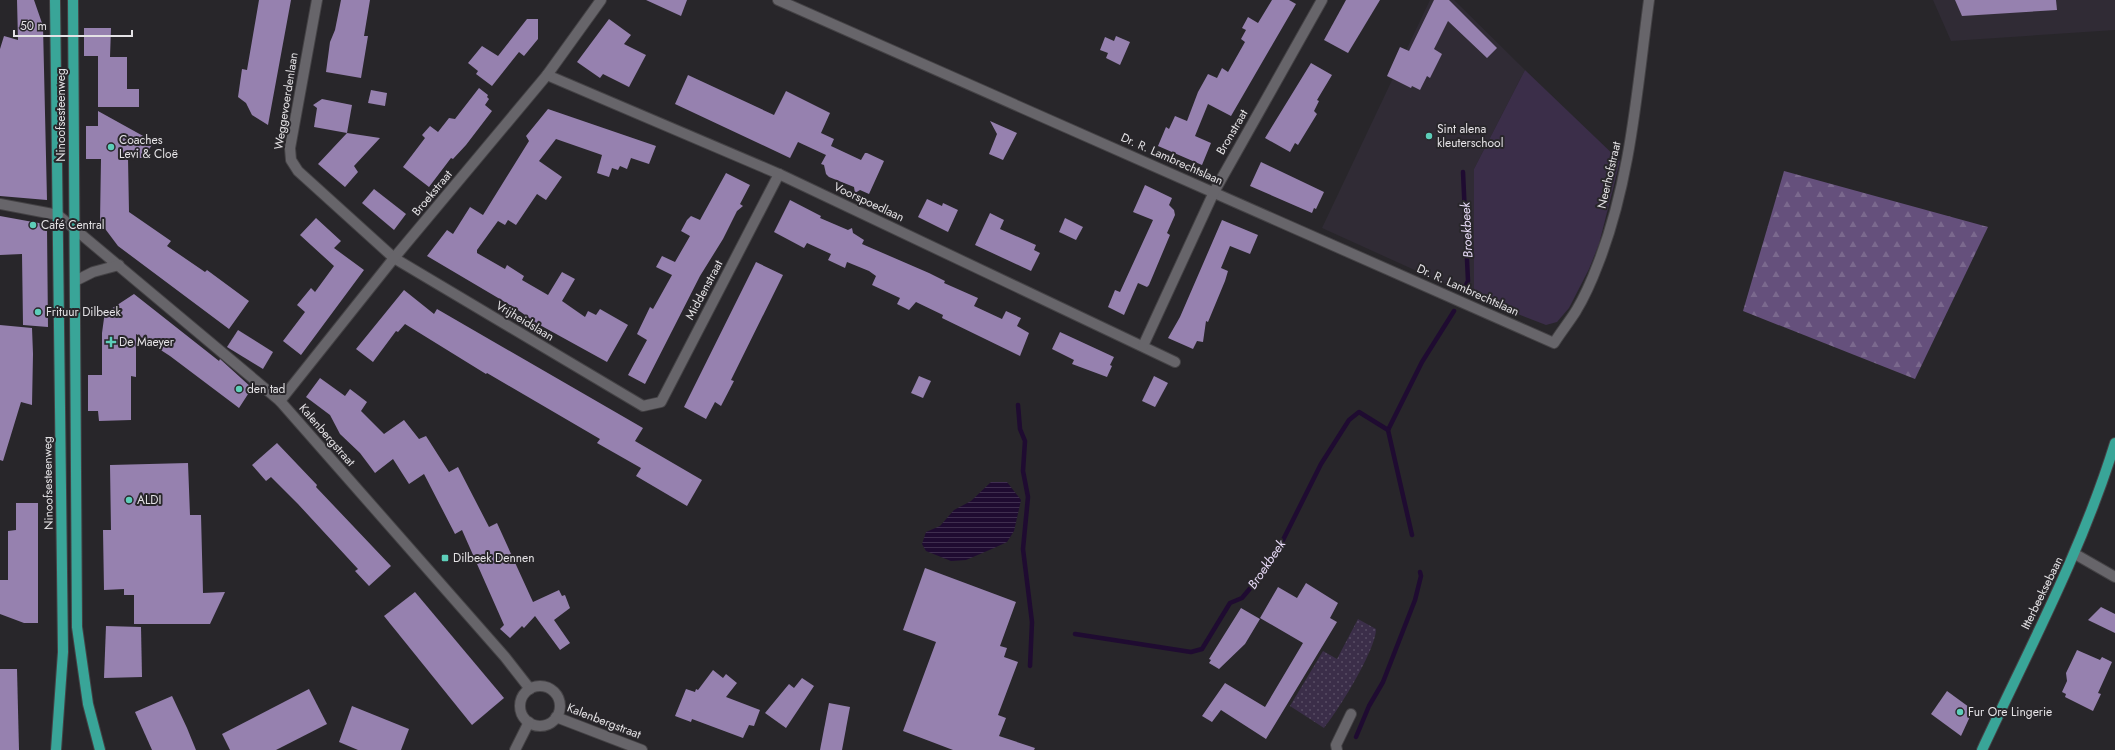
<svg xmlns="http://www.w3.org/2000/svg" width="2115" height="750" font-family="Jost,sans-serif">
<defs>
<pattern id="forest-firs" width="22" height="20" patternUnits="userSpaceOnUse"><rect width="22" height="20" fill="#65507c"/><path d="M5 1l3.5 6h-7zM16 11l3.5 6h-7z" fill="#7b698e"/></pattern>
<pattern id="park-dots" width="8" height="8" patternUnits="userSpaceOnUse"><rect width="8" height="8" fill="#3b2e49"/><path d="M2 2h.1M6 6h.1" fill="none" stroke="#574c63" stroke-width="1.8" stroke-linecap="round"/></pattern>
<pattern id="water-rules" width="6" height="5" patternUnits="userSpaceOnUse"><rect width="6" height="5" fill="#1f0b31"/><path d="M0 2.5h6" fill="none" stroke="#3f2e4f"/></pattern>
</defs>
<rect width="100%" height="100%" fill="#28262a"/>
<g fill="#302b35">
<path d="M1430,0H1454L1525,70L1474,169V297L1322,228Z"/>
<path d="M1933,0H2115V30L1951,41Z"/>
</g>
<path fill="#3b2e49" d="M1525,70L1620,161L1599,244L1589,269L1569,308L1557,322L1546,325L1474,297V169Z"/>
<path fill="url(#forest-firs)" d="M1784,171L1988,227L1915,379L1743,311Z"/>
<path fill="url(#park-dots)" d="M1358,619L1376,629C1376,650 1338,711 1324,728L1290,706L1323,651L1337,659Z"/>
<path fill="url(#water-rules)" d="M991,482H1007L1021,500L1014,531L1007,542L994,548L966,560L951,561L926,551L922,544L926,532L940,526L954,510L971,501Z"/>
<g fill="none" stroke-linecap="round" stroke-linejoin="round">
<g stroke="#1f0b31" stroke-width="4.5">
<path d="M1463,172L1468,281L1465,287"/>
<path d="M1018,405L1020,429L1025,441L1023,471L1028,497L1023,549L1032,622L1030,666"/>
<path d="M1412,535L1388,430L1422,362L1454,311"/>
<path d="M1075,634L1191,652L1202,649L1230,603L1242,598L1263,573L1280,546L1321,464L1349,420L1359,412L1388,430"/>
<path d="M1356,737L1369,706L1383,682L1415,600L1421,576L1420,572"/>
</g>
</g>
<g fill="#9681af">
<path d="M17,0H34L43,26L47,200L0,196V49L4,36L18,40Z"/>
<path d="M259,0H291L268,125L252,115L246,103L238,97L242,69L247,70Z"/>
<path d="M341,0H370L364,36H368L361,78L326,72L330,42L335,30Z"/>
<path d="M646,0H687L681,16Z"/>
<path d="M1272,0H1289L1296,4L1231,116L1208,104L1195,136L1211,143L1202,165L1158,146L1166,127L1169,129L1175,116L1187,121L1198,92L1208,74L1217,78L1222,68L1228,72L1245,42L1241,39L1246,30L1242,28L1248,17L1258,23Z"/>
<path d="M1346,0H1380L1348,53L1324,40Z"/>
<path d="M1434,0H1449L1497,48L1487,58L1448,21L1434,49L1442,54L1430,78L1427,76L1420,90L1412,86L1411,88L1387,76L1400,47L1409,51Z"/>
<path d="M1955,0H2056L2057,10L1962,16Z"/>
<path d="M527,19H538V39L524,56L519,52L492,86L476,74L478,71L468,63L482,46L498,56Z"/>
<path d="M609,19L631,35L624,44L646,55L629,87L603,74L600,78L577,62Z"/>
<path d="M84,28H111L110,57H127V89H139V107H98V56H84Z"/>
<path d="M1116,36L1130,42L1120,65L1106,58L1108,53L1100,50L1105,37L1114,41Z"/>
<path d="M1311,63L1332,75L1317,100L1319,101L1314,111L1317,114L1298,145L1295,143L1290,152L1265,138Z"/>
<path d="M688,75L774,115L786,91L830,113L821,133L834,139L831,146L861,160L865,153H867L884,161L869,194L860,190L855,193L854,187L829,177L826,174L824,165L821,164L826,155L798,142L790,158L675,104Z"/>
<path d="M479,88L488,95L487,97L489,99L485,105L492,111L466,145L453,159L451,158L429,187L403,167L425,138L422,135L430,126L438,132L449,118L455,119Z"/>
<path d="M371,90L387,93L385,106L368,103Z"/>
<path d="M322,99L352,105L347,133L314,127L317,108L313,105Z"/>
<path d="M548,109L656,146L649,164L631,158L627,169L620,166L618,170L612,168L609,177L597,173L602,155L556,139L539,161L562,177L546,200L537,194L516,225L508,220L505,225L498,221L477,250V253L505,269L507,265L524,276L522,280L548,295L562,272L575,279L562,301L585,317L588,311L596,315L600,309L628,325L607,362L538,324L515,308L427,256L447,230L453,234L470,207L483,215L529,141L526,136Z"/>
<path d="M98,111L154,142L143,158H128L129,212L171,241L167,246L205,272L207,270L249,301L229,329L118,246L100,222L101,159H86V126H98Z"/>
<path d="M990,121L1017,133L1003,160L989,154L997,134Z"/>
<path d="M347,133L380,138L354,166L358,172L345,187L318,164Z"/>
<path d="M1261,162L1324,192L1316,209L1314,208L1312,213L1250,186Z"/>
<path d="M726,173L750,185L740,204L743,206L737,211L723,239L700,276L645,384L628,375L647,340L637,334L650,307L653,309L672,275L656,267L662,256L675,262L690,236L681,231L687,220L691,216L700,220Z"/>
<path d="M1145,185L1172,198L1169,205L1174,210L1175,215L1167,233L1170,235L1149,285L1147,287L1138,283L1124,315L1108,307L1115,290L1120,292L1153,220L1133,212Z"/>
<path d="M374,189L406,214L394,230L362,203Z"/>
<path d="M927,199L942,206L943,203L958,210L948,232L918,217Z"/>
<path d="M790,200L821,216L820,218L848,230L852,228L853,233L864,240L862,244L929,273L945,281L944,283L978,298L974,306L1002,319L1006,311L1021,318L1017,326L1029,333L1020,356L942,318L943,315L916,302L909,310L897,304L900,298L872,285L876,276L869,271L847,262L845,268L828,260L831,254L807,243L804,248L774,232Z"/>
<path d="M990,213L1004,220L1000,229L1036,245L1034,250L1040,253L1031,271L975,245Z"/>
<path d="M0,216L44,224L47,228L48,327L23,325L22,254L0,255Z"/>
<path d="M316,218L341,241L334,248L364,270L301,355L283,341L305,312L297,305L311,288L315,292L334,266L300,235Z"/>
<path d="M1065,218L1083,227L1076,240L1059,232Z"/>
<path d="M1222,220L1258,235L1250,254L1230,246L1221,268L1228,271L1225,281L1208,322L1206,321L1203,342L1197,341L1193,349L1168,338L1180,317Z"/>
<path d="M756,262L783,275L731,380L734,381L721,406L715,402L706,419L684,407Z"/>
<path d="M404,290L434,314L437,309L643,428L635,441L702,480L687,506L636,476L641,468L597,443L600,439L487,373L486,374L405,324L398,332L396,331L373,362L356,349Z"/>
<path d="M134,294L219,361L220,359L252,388L239,408L170,356L136,334V377L131,376V420L99,421L98,411H88V375H102V333L105,311H108Z"/>
<path d="M0,325L32,328L33,354L32,405L21,402L3,461L0,460Z"/>
<path d="M238,330L273,352L263,369L227,347Z"/>
<path d="M1060,332L1114,357L1110,365L1112,366L1107,377L1072,364L1074,360L1052,349Z"/>
<path d="M919,376L931,381L923,398L911,393Z"/>
<path d="M1154,376L1168,383L1155,407L1142,401Z"/>
<path d="M320,378L345,396L350,389L367,402L361,411L384,434L404,420L419,439L426,436L449,472L458,467L489,527L497,523L533,602L559,590L562,596L565,595L570,608L554,620L570,643L560,650L535,616L524,628L522,626L510,638L500,629L504,625L462,530L455,534L424,474L409,484L393,459L375,473L360,453L340,434L330,415L306,397Z"/>
<path d="M277,443L317,485L316,487L391,566L369,586L355,571L358,569L298,504L271,477L266,481L252,465Z"/>
<path d="M188,463L190,515H201L203,593L225,592L210,624H134V595H124V589L104,590L103,530H111L110,465Z"/>
<path d="M16,503H38V623H24L0,614V580H8V531L16,530Z"/>
<path d="M925,568L1016,602L1000,646L1007,648L1004,657L1018,662L998,715L1006,718L999,736L1035,748L1034,750H953L903,731L936,642L903,630Z"/>
<path d="M1306,583L1338,603L1330,618L1337,622L1266,739L1221,710L1212,722L1202,716L1225,683L1265,707L1303,643L1260,618L1278,587L1297,598Z"/>
<path d="M415,592L504,698L472,725L384,616Z"/>
<path d="M2101,607L2115,614V633L2088,620Z"/>
<path d="M1241,608L1260,619L1245,644L1219,669L1209,663L1211,660L1209,659Z"/>
<path d="M106,626L141,627L142,677L104,678Z"/>
<path d="M2077,650L2100,660L2102,657L2112,662L2098,693L2101,694L2093,711L2065,697L2066,694L2062,692L2067,681L2066,673Z"/>
<path d="M0,669H17L19,750H0Z"/>
<path d="M713,670L723,678L726,674L737,683L726,697L760,710L754,726L749,725L743,738L692,719L691,722L675,716L686,689L695,692L696,689L698,690Z"/>
<path d="M802,678L814,686L786,728L765,713L789,684L794,688Z"/>
<path d="M309,689L327,724L276,750H230L222,734Z"/>
<path d="M1947,691L1973,710L1961,736L1931,714Z"/>
<path d="M172,696L187,728L196,750H152L135,712Z"/>
<path d="M829,703L850,707L842,750H820Z"/>
<path d="M352,706L409,729L401,750H358L339,742Z"/>
</g>
<g fill="none" stroke-linecap="round" stroke-linejoin="round">
<defs>
<g id="minor">
<path d="M317,0L290,148L291,160L298,171L394,258L643,406L661,402L779,174"/>
<path d="M778,0L1554,343C1561,332 1569,322 1576,311C1585,296 1592,280 1598,264C1631,180 1637,89 1649,0"/>
<path d="M547,75L779,174L1175,362"/>
<path d="M0,204L58,215L280,401L505,657L530,689"/>
<path d="M75,281L93,272L119,265"/>
<path d="M1143,346L1214,192L1322,0"/>
<path d="M280,401L394,258L547,75L601,0"/>
<path d="M2075,554L2115,577"/>
<circle cx="540" cy="706" r="20"/>
<path d="M556,717L642,750"/>
<path d="M515,750L529,722"/>
<path d="M1337,750L1336,745L1351,714"/>
</g>
<g id="major">
<path d="M55,0L63,652L56,750"/>
<path d="M73,0L77,627L88,704L100,750"/>
<path d="M1982,750C2029,649 2082,550 2115,443"/>
</g>
</defs>
<use href="#minor" stroke="#444245" stroke-width="12"/>
<use href="#major" stroke="#444245" stroke-width="12"/>
<use href="#minor" stroke="#67656a" stroke-width="10"/>
<use href="#major" stroke="#39a598" stroke-width="10"/>
</g>
<g fill="#5dceb9" stroke="#28262a" stroke-width="1.5">
<circle cx="1429" cy="136" r="4"/>
<circle cx="111" cy="147" r="4"/>
<circle cx="33" cy="225" r="4"/>
<circle cx="38" cy="312" r="4"/>
<path d="M109 336h4v4h4v4h-4v4h-4v-4h-4v-4h4z"/>
<circle cx="239" cy="389" r="4"/>
<circle cx="129" cy="500" r="4"/>
<rect x="441" y="554" width="8" height="8" rx="2"/>
<circle cx="1960" cy="712" r="4"/>
</g>
<g text-anchor="middle" stroke-width="4" stroke-linejoin="round" paint-order="stroke">
<g font-size="12" fill="#e4e2e5" stroke="#28262a">
<text transform="translate(286 101) rotate(-81)" y="4">Weggevoerdenlaan</text>
<text transform="translate(61 115) rotate(-90)" y="4">Ninoofsesteenweg</text>
<text transform="translate(1232 132) rotate(-60)" y="4">Bronstraat</text>
<text transform="translate(1172 159) rotate(24)" y="4">Dr. R. Lambrechtslaan</text>
<text transform="translate(1609 175) rotate(-77)" y="4">Neerhofstraat</text>
<text transform="translate(432 193) rotate(-50)" y="4">Broekstraat</text>
<text transform="translate(869 202) rotate(25)" y="4">Voorspoedlaan</text>
<text transform="translate(704 290) rotate(-62)" y="4">Middenstraat</text>
<text transform="translate(1468 290) rotate(24)" y="4">Dr. R. Lambrechtslaan</text>
<text transform="translate(525 321) rotate(31)" y="4">Vrijheidslaan</text>
<text transform="translate(327 435) rotate(49)" y="4">Kalenbergstraat</text>
<text transform="translate(48 483) rotate(-91)" y="4">Ninoofsesteenweg</text>
<text transform="translate(2042 593) rotate(-64)" y="4">Itterbeeksebaan</text>
<text transform="translate(604 721) rotate(21)" y="4">Kalenbergstraat</text>
</g>
<g font-size="12" fill="#e4e2e5" stroke="#28262a" text-anchor="start">
<text x="1437" y="133">Sint alena<tspan x="1437" dy="14">kleuterschool</tspan></text>
<text x="119" y="144">Coaches<tspan x="119" dy="14">Levi &amp; Cloë</tspan></text>
<text x="41" y="229">Café Central</text>
<text x="46" y="316">Frituur Dilbeek</text>
<text x="119" y="346">De Maeyer</text>
<text x="247" y="393">den tad</text>
<text x="137" y="504">ALDI</text>
<text x="453" y="562">Dilbeek Dennen</text>
<text x="1968" y="716">Fur Ore Lingerie</text>
</g>
<g font-size="13" font-style="italic" fill="#e8dbf8" stroke="#28262a">
<text transform="translate(1466 230) rotate(-93)" y="5">Broekbeek</text>
<text transform="translate(1266 564) rotate(-56)" y="5">Broekbeek</text>
</g>
</g>
<path d="M14 30v6h118v-6" fill="none" stroke="#e4e2e5" stroke-width="2"/>
<text x="20" y="30" font-size="12" fill="#e4e2e5" stroke="#28262a" stroke-width="3" paint-order="stroke">50 m</text>
</svg>
